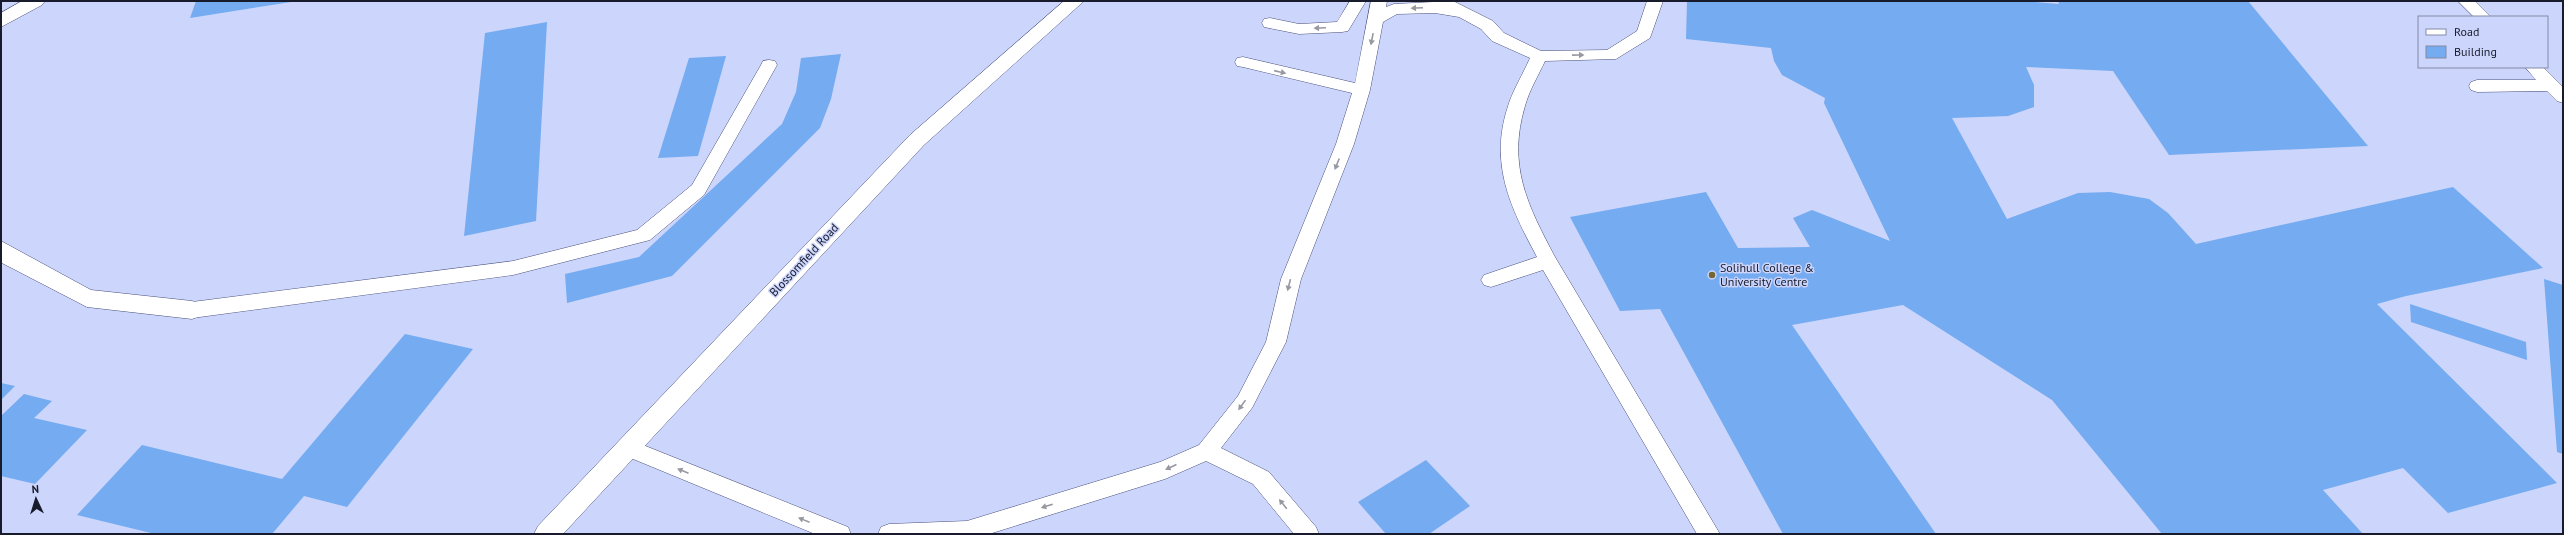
<svg xmlns="http://www.w3.org/2000/svg" width="2564" height="535" font-family="'PT Sans',sans-serif">
<rect width="100%" height="100%" fill="#ccd5fb"/>
<g fill="#74abf1">
<path d="M196,1H291V2L190,18Z"/>
<path d="M1687,1H2024L2059,4L2058,1H2248L2368,146L2169,155L2113,71L2026,67L2034,85V107L2008,116L1952,118L2007,219L2078,193L2110,192L2149,199L2168,213L2196,244L2453,187L2543,268L2406,296L2377,304L2557,483L2448,513L2403,468L2323,490L2363,534H2162L2052,400L1903,305L1792,325L1936,534H1783L1660,309L1620,311L1570,217L1706,192L1738,248L1810,247L1793,218L1812,210L1890,241L1824,103L1825,98L1782,75L1774,61L1771,48L1686,39Z"/>
<path d="M547,22L536,221L464,236L485,33Z"/>
<path d="M841,54L831,99L820,128L672,276L567,303L565,274L639,257L782,124L796,92L801,58Z"/>
<path d="M726,56L698,156L658,158L689,58Z"/>
<path d="M2544,279L2563,285V454L2557,452Z"/>
<path d="M2410,304L2526,342L2527,360L2411,322Z"/>
<path d="M405,334L473,349L347,507L304,496L272,534H155L77,515L142,445L282,479Z"/>
<path d="M1,383L15,386L1,400Z"/>
<path d="M24,394L52,401L34,418L87,430L35,484L1,476V416Z"/>
<path d="M1426,460L1470,506L1429,534H1386L1358,502Z"/>
</g>
<g fill="none" stroke-linecap="round" stroke-linejoin="round">
<defs>
<g id="lane">
<path d="M1350,1H1366L1348,31L1342,32L1299,34L1264,27L1262,23L1264,19L1270,18L1299,24L1337,22Z"/>
<path d="M1371,1H1387L1386,7L1394,4L1453,1L1493,21L1504,33L1541,51L1607,50L1637,31L1647,1H1663L1650,38L1616,59L1545,61C1538,76 1529,91 1525,106C1507,166 1528,206 1555,257L1720,534H1697L1543,270L1491,287L1484,285L1481,280L1484,275L1537,257C1510,207 1489,163 1508,106C1513,90 1523,74 1530,58L1492,41L1481,29L1459,17L1435,13L1397,14L1383,22L1370,90L1354,144L1301,279L1286,342L1252,408L1221,448L1269,472L1316,527L1319,534H1294L1253,484L1206,461L1165,479L989,534H878L881,527L889,524L967,521L1160,462L1199,445L1238,396L1266,342L1281,279L1336,144L1352,93L1243,67L1237,66L1235,62L1237,58L1243,57L1355,83Z"/>
<path d="M2458,1H2475L2491,17H2474Z"/>
<path d="M769,60L775,61L777,65L704,195L650,240L513,275L192,318L185,315L182,310L185,305L192,302L513,261L637,230L692,185L761,65L763,61Z"/>
<path d="M2525,67H2543L2563,87V103L2557,101L2547,91L2477,92L2471,90L2469,86L2471,82L2477,80H2536Z"/>
<path d="M628,439L848,527L851,534H815L621,454L617,448L621,442Z"/>
</g>
<g id="street">
<path d="M22,1H45L42,5L1,27V13Z"/>
<path d="M1,241L91,290L192,301L200,304L203,310L200,316L192,319L87,307L2,263Z"/>
</g>
<path id="secondary" d="M1064,1H1084L924,145L563,534H534L538,526L910,135Z"/>
</defs>
<use href="#lane" stroke="#4a517a" stroke-width="1"/>
<use href="#street" stroke="#4a517a" stroke-width="1"/>
<use href="#secondary" stroke="#4a517a" stroke-width="1"/>
<use href="#lane" fill="#fff" fill-rule="evenodd"/>
<use href="#street" fill="#fff" fill-rule="evenodd"/>
<use href="#secondary" fill="#fff" fill-rule="evenodd"/>
</g>
<defs><path id="oneway-solid" d="M-6-.8H1V-3.2L6.5 0L1 3.2V.8H-6Z"/></defs>
<g fill="#9798a0">
<use href="#oneway-solid" transform="translate(1417 8) rotate(178)"/>
<use href="#oneway-solid" transform="translate(1320 28) rotate(177)"/>
<use href="#oneway-solid" transform="translate(1372 39) rotate(101)"/>
<use href="#oneway-solid" transform="translate(1578 55) rotate(-1)"/>
<use href="#oneway-solid" transform="translate(1280 72) rotate(13)"/>
<use href="#oneway-solid" transform="translate(1337 164) rotate(112)"/>
<use href="#oneway-solid" transform="translate(1289 285) rotate(104)"/>
<use href="#oneway-solid" transform="translate(1242 405) rotate(126)"/>
<use href="#oneway-solid" transform="translate(1171 467) rotate(156)"/>
<use href="#oneway-solid" transform="translate(683 471) rotate(-157)"/>
<use href="#oneway-solid" transform="translate(1283 504) rotate(-129)"/>
<use href="#oneway-solid" transform="translate(1047 506) rotate(163)"/>
<use href="#oneway-solid" transform="translate(804 520) rotate(-158)"/>
</g>
<circle fill="#746734" stroke="#ccd5fb" stroke-width="1.5" cx="1712" cy="275" r="4"/>
<g text-anchor="middle" stroke-width="3" stroke-linejoin="round" paint-order="stroke">
<g font-size="12" fill="#181b2c" stroke="#ccd5fb">
<text transform="translate(804 260) rotate(-47)" y="4">Blossomfield Road</text>
</g>
<g font-size="12" fill="#181b2c" stroke="#ccd5fb" text-anchor="start">
<text x="1720" y="272">Solihull College &amp;<tspan x="1720" dy="14">University Centre</tspan></text>
</g>
</g>
<rect width="2564" height="535" fill="none" stroke="#181b2c" stroke-width="4"/>
<rect x="2418" y="16" width="130" height="52" fill="#ccd5fb" stroke="#848ba8"/>
<rect x="2426" y="29" width="20" height="6" fill="#ffffff" stroke="#848ba8"/>
<text x="2454" y="36" font-size="12" fill="#181b2c">Road</text>
<rect x="2426" y="46" width="20" height="12" fill="#74abf1" stroke="#848ba8"/>
<text x="2454" y="56" font-size="12" fill="#181b2c">Building</text>
<g transform="translate(36 499) rotate(356)" stroke="#ccd5fb" stroke-width="3" paint-order="stroke">
<path d="M0-3L7 15L0 10L-7 15Z" fill="#181b2c"/>
<text y="-6" font-size="11" font-weight="bold" text-anchor="middle" fill="#181b2c">N</text>
</g>
</svg>
